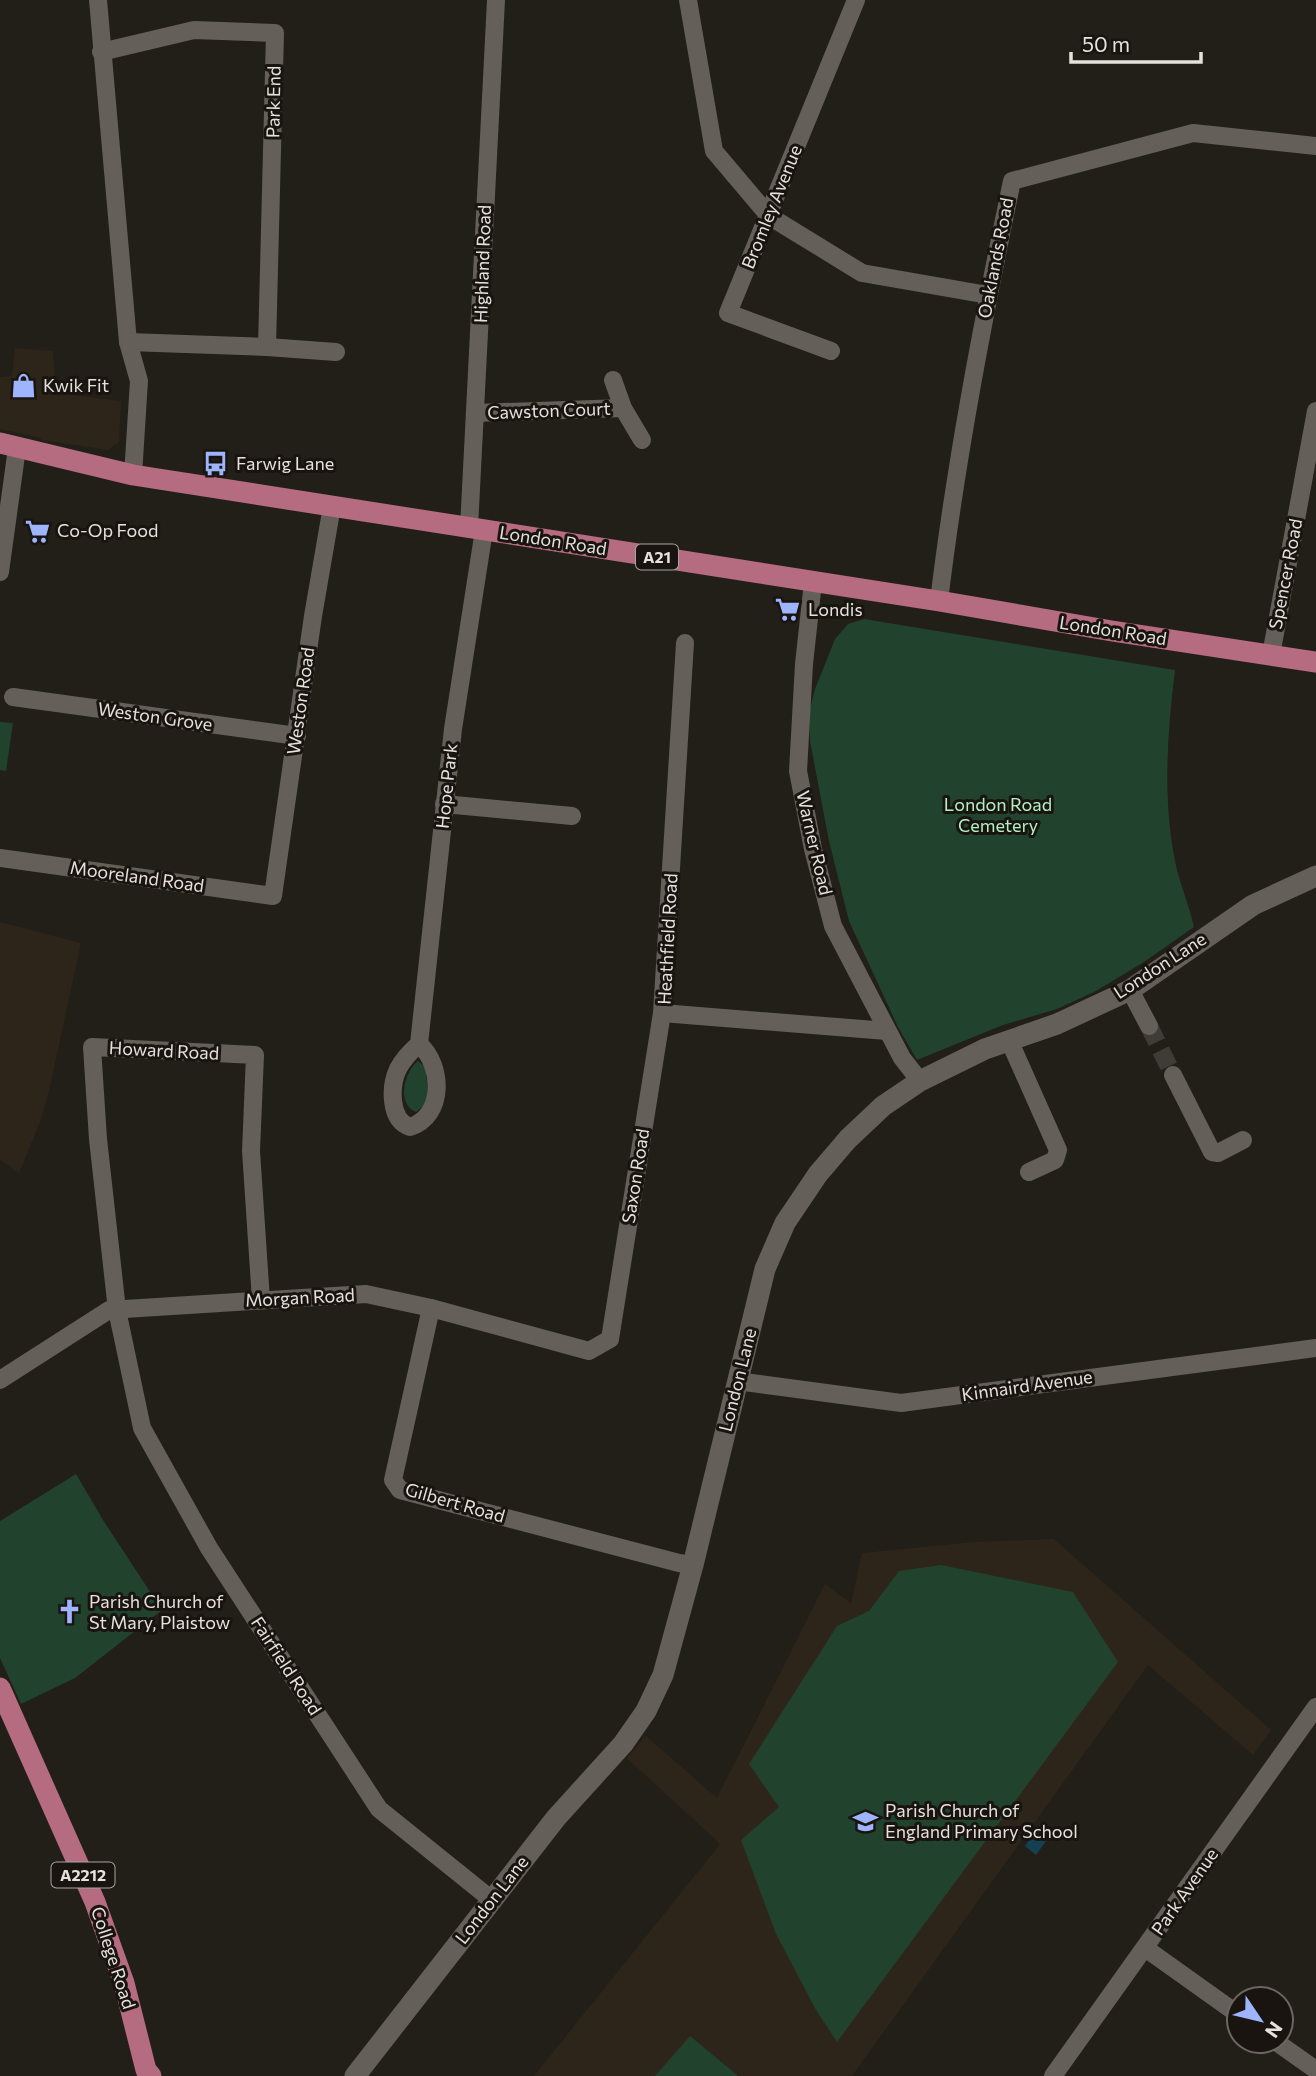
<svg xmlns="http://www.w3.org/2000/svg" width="1316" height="2076" font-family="Commissioner,sans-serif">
<rect width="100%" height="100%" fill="#221e18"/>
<g fill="#2d251a">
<path d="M15,348L53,351L56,393L121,401L119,442L108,450L41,440V438L0,429V377L12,376Z"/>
<path d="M0,922L81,943L49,1091L40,1122L19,1173L0,1160Z"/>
<path d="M1054,1539L1271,1730L1253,1755L1148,1665L852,2076H534L720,1844L627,1758L646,1736L717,1798L825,1584L851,1603L862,1553L974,1542Z"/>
</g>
<g fill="#21422d">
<path d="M864,619L1175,670C1167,736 1162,805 1177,870C1182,889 1190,908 1194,927L1144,962L1096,991L1057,1009L1003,1025L917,1060L898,1027L849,921L829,841L810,741L809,713L815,689L835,639L848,624Z"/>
<path d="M0,722L13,723L6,771L0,770Z"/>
<path d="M418,1061L425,1067L428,1089L426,1104L416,1112C396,1104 404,1072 418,1061Z"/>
<path d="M76,1474L103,1520L162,1610L75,1678L21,1704L0,1658V1521Z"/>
<path d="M941,1565L1073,1592L1118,1662L837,2042L816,2010L776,1934L741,1840L779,1807L749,1764L837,1626L869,1611L899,1571Z"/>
<path d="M690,2036L737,2075V2076H655Z"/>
</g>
<path fill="#144053" d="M1040,1825L1051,1834L1036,1855L1025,1846Z"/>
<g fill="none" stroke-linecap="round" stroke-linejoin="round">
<path stroke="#3f3b36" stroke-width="18" stroke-dasharray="18 9" stroke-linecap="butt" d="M1149,1026L1173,1075"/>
<g stroke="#645f58" stroke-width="18">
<path d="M98,0L128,342L139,381L133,475"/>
<path d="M688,0L714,151L769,216L862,273L988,295"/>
<path d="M101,52L194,30L275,33L267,347"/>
<path d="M128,342L267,347L336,352"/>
<path d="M831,351L728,313L856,0"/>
<path d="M613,380L623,408L642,440"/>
<path d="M475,413L623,408"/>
<path d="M469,528L496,0"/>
<path d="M0,572L17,448"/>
<path d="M813,582L804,664L798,771L813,849L833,926L902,1058L920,1081"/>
<path d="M939,601C956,460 983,320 1012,181L1193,133L1316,146"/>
<path d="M685,643L662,1013L887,1031"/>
<path d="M1271,655L1316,411"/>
<path d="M13,697L297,736"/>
<path d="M444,804L572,816"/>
<path d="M0,858L273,896L313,616L332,506"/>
<path d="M1130,990L1149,1026"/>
<path d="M1009,1040L1058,1150L1055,1160L1029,1172"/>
<path d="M419,1044C443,1065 445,1116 410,1127C389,1120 390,1086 398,1069C403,1059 411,1051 419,1044L453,729L484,530"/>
<path d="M1173,1075L1212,1152L1218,1153L1243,1140"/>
<path d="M261,1300L251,1151L255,1055L92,1047L98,1139L117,1310L142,1428L209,1548L379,1809L492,1900"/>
<path d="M431,1308L393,1480L400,1490L679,1563L693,1565"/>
<path d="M0,1380L109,1310L366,1294L431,1308L589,1351L610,1339L662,1013"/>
<path d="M737,1381L901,1403L1316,1348"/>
<path d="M1145,1948L1239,2015"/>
<path d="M1275,2041L1316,2070"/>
<path d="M1053,2076L1316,1707"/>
</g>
<path stroke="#645f58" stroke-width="21" d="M355,2076L556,1818L623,1744L646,1711L663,1675L693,1565L765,1269L785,1223L818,1174L848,1139L883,1106L920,1081L985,1049L1057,1024L1130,990L1253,905L1316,876"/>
<g stroke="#b56b80" stroke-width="21">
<path d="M0,443L133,475L939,601L1112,631L1316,662"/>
<path d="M0,1688L95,1902L124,1983L146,2070L151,2076"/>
</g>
</g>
<defs>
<symbol id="shop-bare" viewBox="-9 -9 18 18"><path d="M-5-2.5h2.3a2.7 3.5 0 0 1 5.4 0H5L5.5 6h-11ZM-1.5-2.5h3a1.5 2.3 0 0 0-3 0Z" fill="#9eb4fd" stroke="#19140f" stroke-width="2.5" paint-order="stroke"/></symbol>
<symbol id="bus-bare" viewBox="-9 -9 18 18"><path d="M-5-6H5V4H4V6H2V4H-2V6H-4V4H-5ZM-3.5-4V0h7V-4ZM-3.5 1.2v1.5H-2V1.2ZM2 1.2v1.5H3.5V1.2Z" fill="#9eb4fd" stroke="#19140f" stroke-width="2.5" paint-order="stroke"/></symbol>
<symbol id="supermarket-bare" viewBox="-9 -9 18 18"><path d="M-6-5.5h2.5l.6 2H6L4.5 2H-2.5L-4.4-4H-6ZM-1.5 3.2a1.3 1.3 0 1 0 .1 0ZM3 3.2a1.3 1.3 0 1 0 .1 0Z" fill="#9eb4fd" stroke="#19140f" stroke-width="2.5" paint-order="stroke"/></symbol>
<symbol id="church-bare" viewBox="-9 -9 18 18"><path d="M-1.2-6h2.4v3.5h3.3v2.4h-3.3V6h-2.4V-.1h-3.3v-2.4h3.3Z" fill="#9eb4fd" stroke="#19140f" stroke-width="2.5" paint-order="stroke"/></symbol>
<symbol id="school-bare" viewBox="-9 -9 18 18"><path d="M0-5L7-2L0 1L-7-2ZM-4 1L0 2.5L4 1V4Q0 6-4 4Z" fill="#9eb4fd" stroke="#19140f" stroke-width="2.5" paint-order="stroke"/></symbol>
</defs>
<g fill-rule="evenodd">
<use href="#shop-bare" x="6" y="368" width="35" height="35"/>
<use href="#bus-bare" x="198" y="446" width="35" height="35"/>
<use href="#supermarket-bare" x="20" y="514" width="35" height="35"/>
<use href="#supermarket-bare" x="770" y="592" width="35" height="35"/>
<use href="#church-bare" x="52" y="1594" width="35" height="35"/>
<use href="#school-bare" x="848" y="1804" width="35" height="35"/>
</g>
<g text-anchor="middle" stroke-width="6" stroke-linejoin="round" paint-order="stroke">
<g fill="#19140f" stroke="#a8a49f" stroke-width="2">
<rect x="636" y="544.5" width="42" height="25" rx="5"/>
<rect x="51.5" y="1862.5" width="63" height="25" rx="5"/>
</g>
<g font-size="16" font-weight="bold" fill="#e5e1dd">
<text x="657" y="563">A21</text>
<text x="83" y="1881">A2212</text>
</g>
<g font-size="18" fill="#e5e1dd" stroke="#19140f">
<text transform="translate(274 102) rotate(-89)" y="6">Park End</text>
<text transform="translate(772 207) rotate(-68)" y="6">Bromley Avenue</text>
<text transform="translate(996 258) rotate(-79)" y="6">Oaklands Road</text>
<text transform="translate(483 264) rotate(-88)" y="6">Highland Road</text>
<text transform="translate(549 411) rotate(-2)" y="6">Cawston Court</text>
<text transform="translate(553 541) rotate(9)" y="6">London Road</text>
<text transform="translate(1286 574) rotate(-79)" y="6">Spencer Road</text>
<text transform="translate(1113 631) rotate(9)" y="6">London Road</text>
<text transform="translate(301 701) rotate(-82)" y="6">Weston Road</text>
<text transform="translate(155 717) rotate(8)" y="6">Weston Grove</text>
<text transform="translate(447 786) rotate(-84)" y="6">Hope Park</text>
<text transform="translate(814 843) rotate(77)" y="6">Warner Road</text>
<text transform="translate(137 877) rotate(8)" y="6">Mooreland Road</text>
<text transform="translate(668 939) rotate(-87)" y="6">Heathfield Road</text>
<text transform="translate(1160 966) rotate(-33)" y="6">London Lane</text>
<text transform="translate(164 1051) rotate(3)" y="6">Howard Road</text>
<text transform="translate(636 1176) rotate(-81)" y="6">Saxon Road</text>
<text transform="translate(300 1298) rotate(-3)" y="6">Morgan Road</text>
<text transform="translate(738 1380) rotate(-76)" y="6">London Lane</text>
<text transform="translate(1027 1386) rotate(-8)" y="6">Kinnaird Avenue</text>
<text transform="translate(455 1503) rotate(16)" y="6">Gilbert Road</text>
<text transform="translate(286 1666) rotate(57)" y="6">Fairfield Road</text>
<text transform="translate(1185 1892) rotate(-55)" y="6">Park Avenue</text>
<text transform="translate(492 1900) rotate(-52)" y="6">London Lane</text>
<text transform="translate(113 1958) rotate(72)" y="6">College Road</text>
</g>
<g font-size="18" fill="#e5e1dd" stroke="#19140f" text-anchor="start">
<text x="43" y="392">Kwik Fit</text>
<text x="236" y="470">Farwig Lane</text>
<text x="57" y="537">Co-Op Food</text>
<text x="808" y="616">Londis</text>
<text x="89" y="1608">Parish Church of<tspan x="89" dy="21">St Mary, Plaistow</tspan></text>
<text x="885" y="1817">Parish Church of<tspan x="885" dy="21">England Primary School</tspan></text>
</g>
<g font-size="18" fill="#b1f1c5" stroke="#19140f">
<text x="998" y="811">London Road<tspan x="998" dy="21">Cemetery</tspan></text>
</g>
</g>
<g transform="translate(1260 2020) rotate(125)"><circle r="33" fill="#19140f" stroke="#6b6661" stroke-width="2"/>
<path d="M0-5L12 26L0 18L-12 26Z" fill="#9eb4fd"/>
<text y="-10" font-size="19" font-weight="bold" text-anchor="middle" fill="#e5e1dd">N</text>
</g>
<path d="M1071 52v10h130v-10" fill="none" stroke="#e5e1dd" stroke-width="3.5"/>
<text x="1082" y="52" font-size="21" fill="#e5e1dd" stroke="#19140f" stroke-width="5" paint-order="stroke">50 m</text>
</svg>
